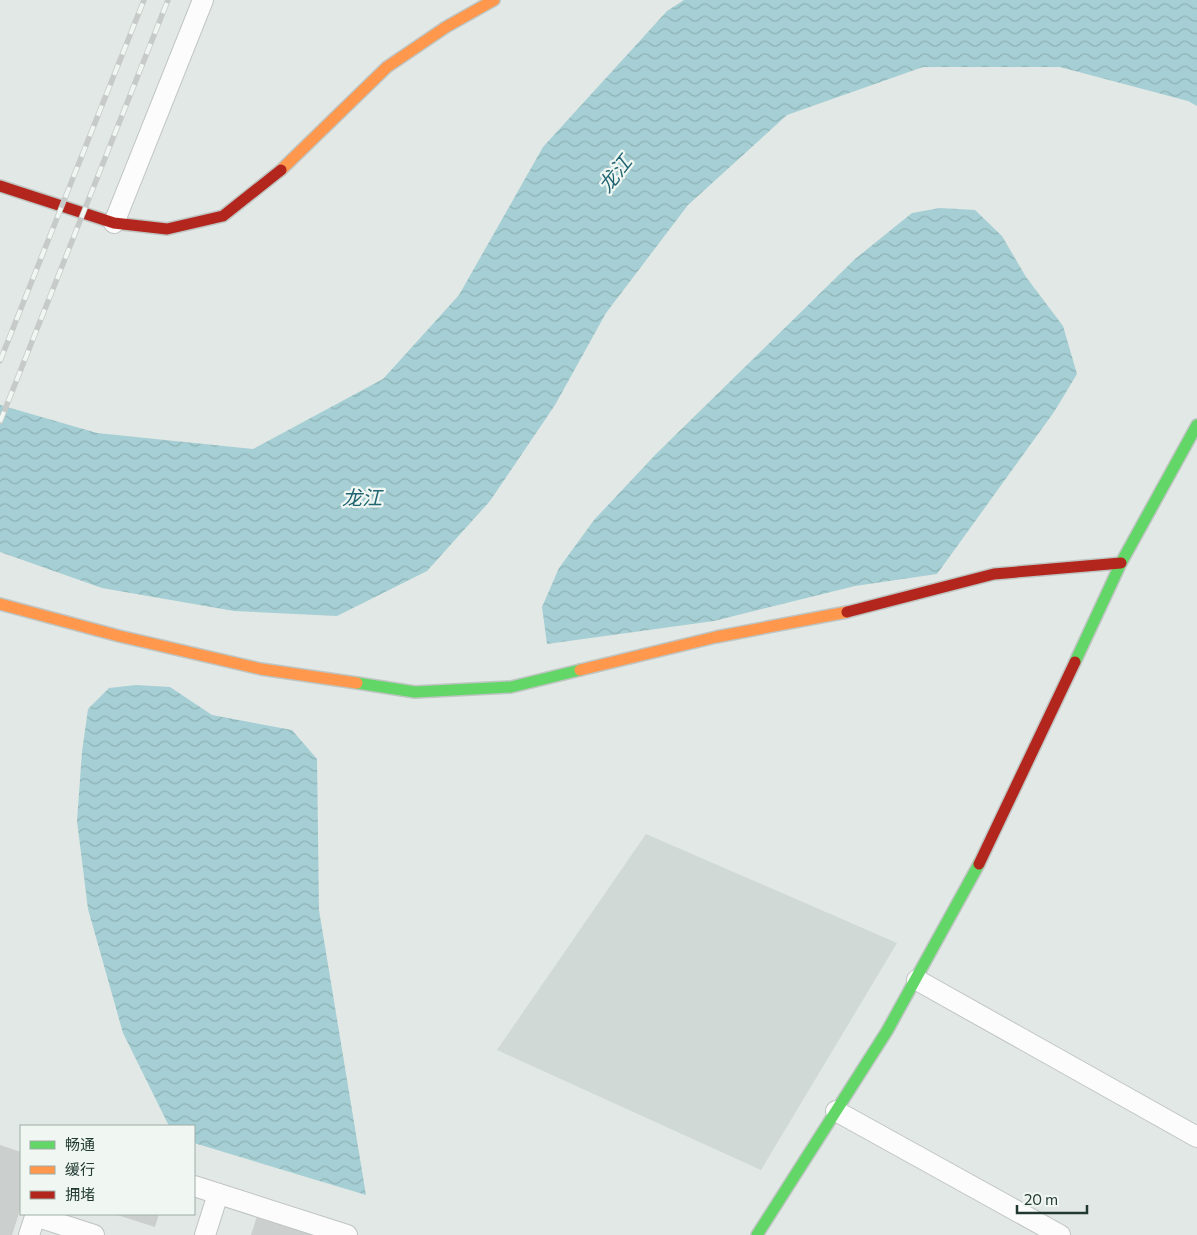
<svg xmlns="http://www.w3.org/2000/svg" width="1197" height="1235" font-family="Commissioner,'Noto Sans SC',sans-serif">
<defs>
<pattern id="water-waves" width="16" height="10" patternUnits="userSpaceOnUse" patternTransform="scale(1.25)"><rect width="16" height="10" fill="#a5cfd4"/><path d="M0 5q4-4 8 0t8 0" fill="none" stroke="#8eb2b6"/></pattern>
</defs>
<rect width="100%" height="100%" fill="#e2e8e5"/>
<path fill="#d0d9d5" d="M646,834L897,943L761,1170L497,1050Z"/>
<g fill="url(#water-waves)">
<path d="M684,0H1197V106L1188,101L1060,67H923L787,115L688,205L606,313L555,405L490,501L427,571L337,616L234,611L102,588L0,552V405L97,433L253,449L383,379L459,295L543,147L667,11Z"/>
<path d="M940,208L975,210L1002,236L1026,277L1063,326L1077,374L1054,412L937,574L855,586L714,621L547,644L542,607L559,568L594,520L656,454L855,259L912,213Z"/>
<path d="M136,685L170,687L212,715L292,730L317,759L319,910L366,1195L194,1143V1126H169L123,1033L88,909L77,821L82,752L88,709L109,688Z"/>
</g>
<g fill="#cbd0ce">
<path d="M0,1145L21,1152V1207L12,1235H0Z"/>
<path d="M114,1214H159L155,1227Z"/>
<path d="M257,1216L318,1235H251Z"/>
</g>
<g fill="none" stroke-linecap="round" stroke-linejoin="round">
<defs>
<g id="street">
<path d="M114,223L203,0"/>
<path d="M917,980L1197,1137"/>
<path d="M836,1111L1060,1235"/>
<path d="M194,1186L347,1235"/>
<path d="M35,1216L94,1235"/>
<path d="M29,1235L36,1214"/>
<path d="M205,1235L218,1194"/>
</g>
<g id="fast">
<path d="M1075,662L1121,563L1197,425"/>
<path d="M357,683L415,692L511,687L580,670"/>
<path d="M757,1235L887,1031L979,864"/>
</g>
<g id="slow">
<path d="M281,170L387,67L446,27L494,0"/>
<path d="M0,604L119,636L261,669L357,683"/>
<path d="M580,670L716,637L847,612"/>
</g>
<g id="jam">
<path d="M0,186L114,223L167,229L223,216L281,170"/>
<path d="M847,612L994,574L1121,563"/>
<path d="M979,864L1075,662"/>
</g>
</defs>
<use href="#street" stroke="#bfc4c2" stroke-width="22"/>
<use href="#fast" stroke="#bfc5c2" stroke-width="14"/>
<use href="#slow" stroke="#bfc5c2" stroke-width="14"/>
<use href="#jam" stroke="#bfc5c2" stroke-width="14"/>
<use href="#street" stroke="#fbfcfb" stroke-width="20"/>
<use href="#fast" stroke="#63d668" stroke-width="11"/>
<use href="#slow" stroke="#ff974d" stroke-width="11"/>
<use href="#jam" stroke="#b3261e" stroke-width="11"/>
<defs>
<g id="rail">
<path d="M0,361L144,0"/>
<path d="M0,422L168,0"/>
</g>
</defs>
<use href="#rail" stroke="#c6cac9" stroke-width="5.5"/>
<use href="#rail" stroke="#f0f7f3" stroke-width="4" stroke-dasharray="11" stroke-linecap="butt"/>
</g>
<g text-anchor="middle" stroke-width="4.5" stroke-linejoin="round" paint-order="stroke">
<g font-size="20" font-style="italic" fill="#206571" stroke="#f0f7f3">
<text transform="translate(615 174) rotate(-52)" y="7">龙江</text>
<text x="362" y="505">龙江</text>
</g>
</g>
<rect x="20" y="1125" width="175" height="90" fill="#f0f7f3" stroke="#9eaba6"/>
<rect x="30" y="1141" width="25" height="8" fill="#63d668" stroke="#9eaba6"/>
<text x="65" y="1150" font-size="15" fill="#223932">畅通</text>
<rect x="30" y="1166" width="25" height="8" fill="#ff974d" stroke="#9eaba6"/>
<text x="65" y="1175" font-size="15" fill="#223932">缓行</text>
<rect x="30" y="1191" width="25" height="8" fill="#b3261e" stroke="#9eaba6"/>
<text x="65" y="1200" font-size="15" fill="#223932">拥堵</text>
<path d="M1017 1205v8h70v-8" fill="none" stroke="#223932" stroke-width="2.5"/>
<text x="1024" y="1205" font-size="15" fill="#223932" stroke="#f0f7f3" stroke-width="4" paint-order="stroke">20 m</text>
</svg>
